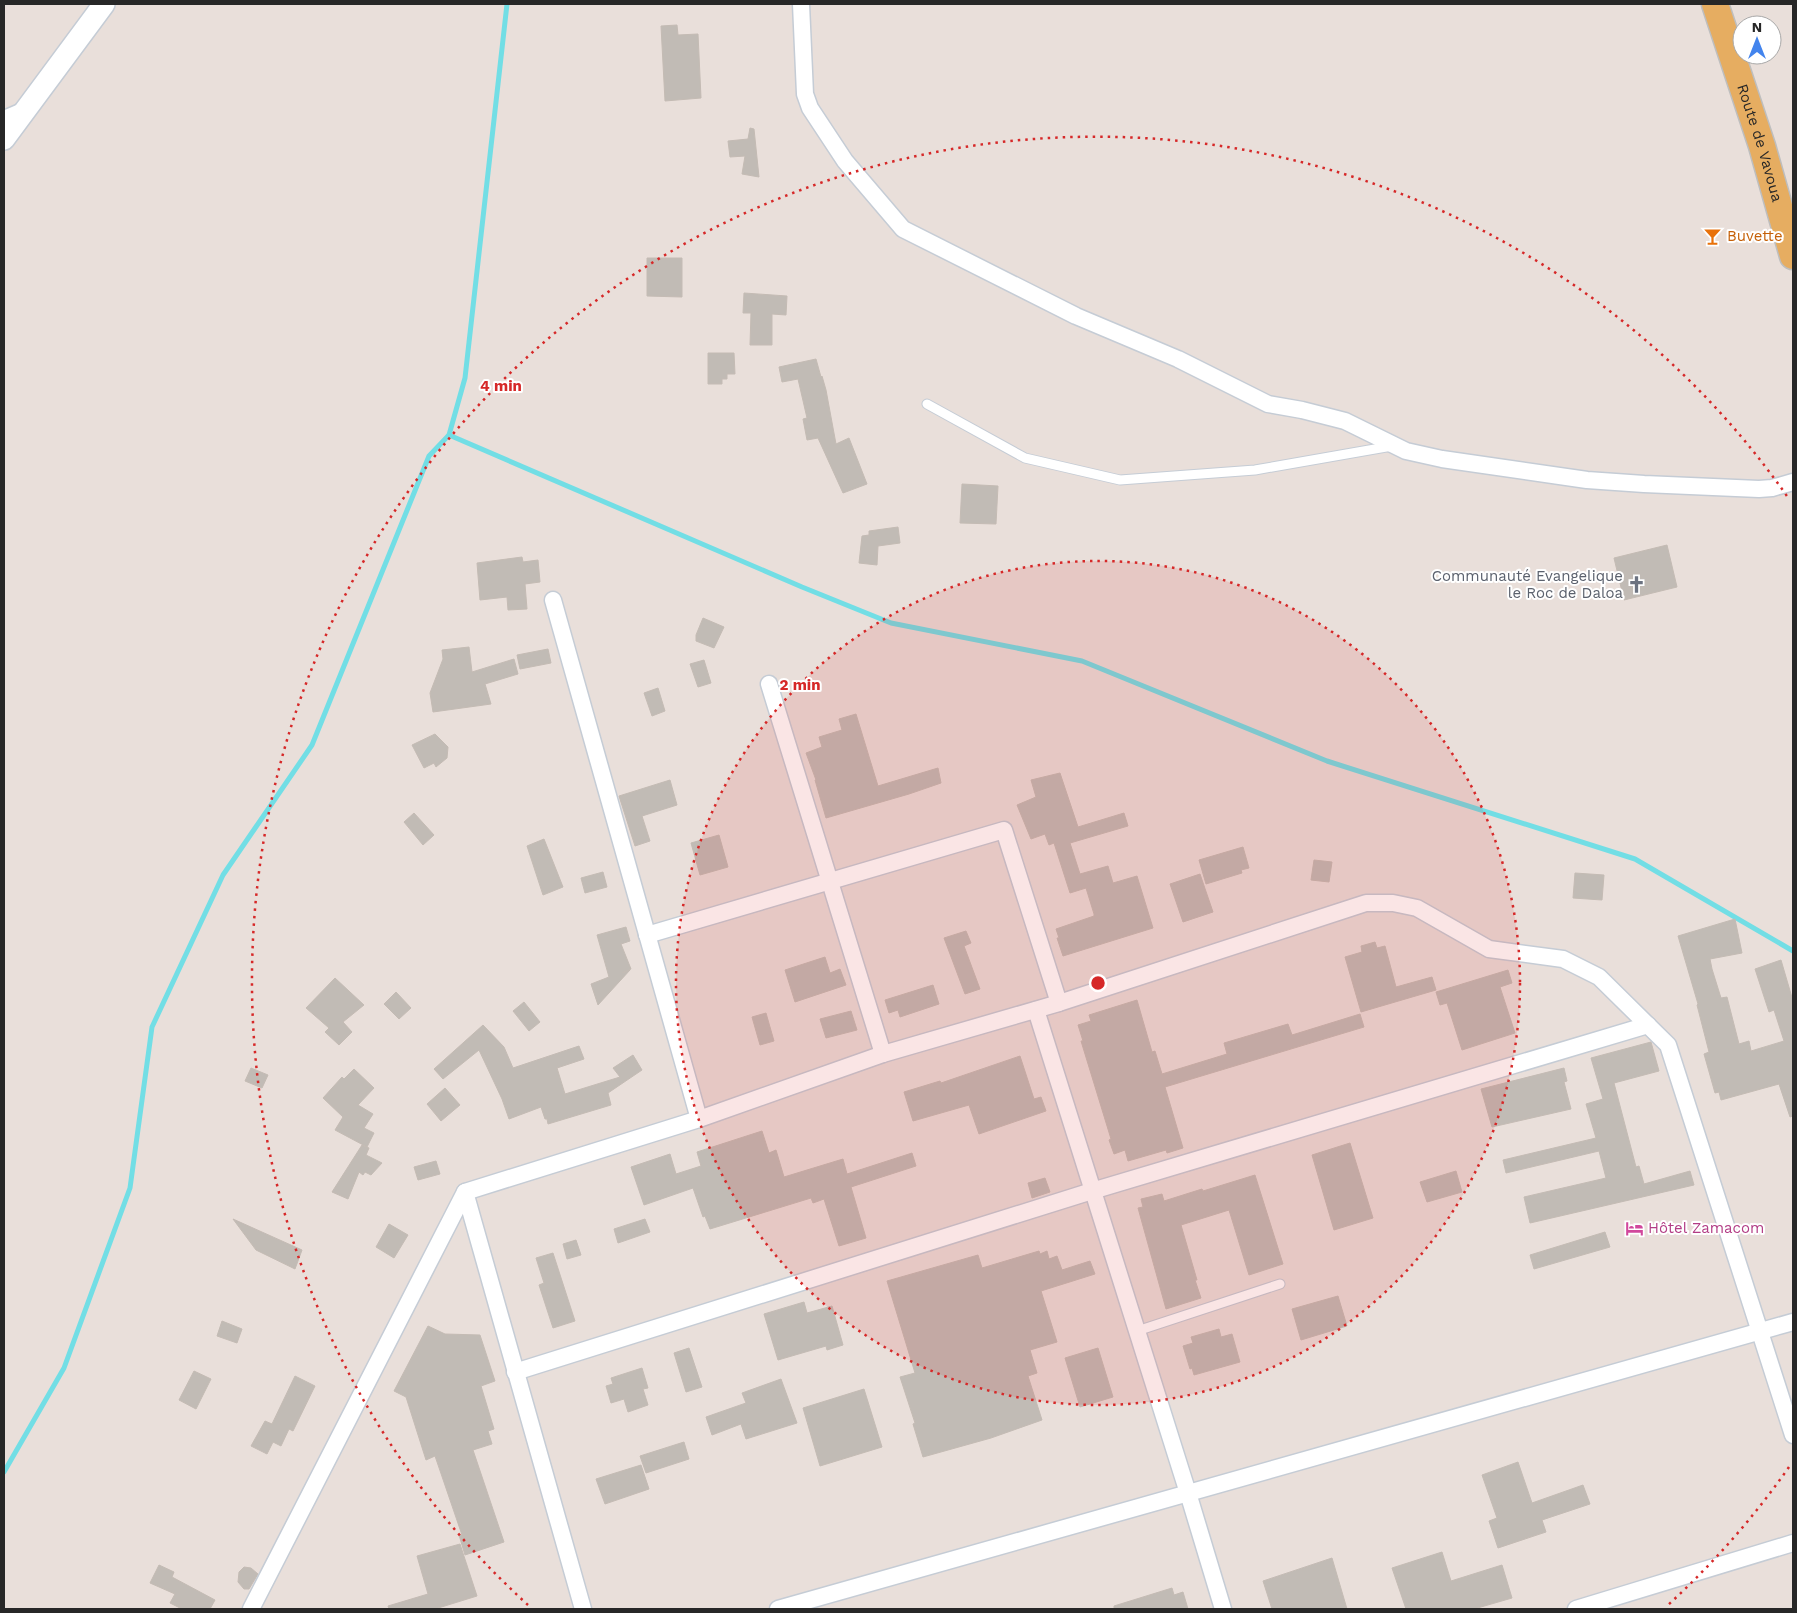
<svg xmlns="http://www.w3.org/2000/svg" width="1797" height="1613" font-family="'Work Sans',sans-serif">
<rect width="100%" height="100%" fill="#e9dfda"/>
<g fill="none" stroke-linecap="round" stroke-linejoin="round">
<g stroke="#72dee5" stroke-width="5">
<path d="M449,435L802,587L891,623L1082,661L1327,761L1635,859L1793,951"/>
<path d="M4,1472L64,1368L130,1188L152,1027L223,875L312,745L429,456L449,435L465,378L507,4"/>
</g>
</g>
<g fill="#c1bbb5" stroke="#c4bbb4">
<path d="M677,25L678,35L698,34L701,98L665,101L661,26Z"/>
<path d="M750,128L754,129L759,177L742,174L745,156L730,157L728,141L748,139Z"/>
<path d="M647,258H682V297L647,296Z"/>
<path d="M744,293L787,296L786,315L772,314V345H750L751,313H743Z"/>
<path d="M708,353H734L735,374H727V379H722V384H708Z"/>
<path d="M816,359L821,377L822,376L826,390L836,444L849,438L867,484L843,493L818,438L807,440L803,419L807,418L798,379L782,382L779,367Z"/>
<path d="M962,484L998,486L996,524L960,523Z"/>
<path d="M898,527L900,543L878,546L877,565L859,563L862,536L869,535V531Z"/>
<path d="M1667,545L1677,587L1624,600L1614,558Z"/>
<path d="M522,557L523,562L538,560L540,582L525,584L527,609L508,610L507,597L480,600L477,563Z"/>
<path d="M703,618L724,627L714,648L696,641V635Z"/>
<path d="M469,647L472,672L514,659L518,674L485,684L491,704L433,712L430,693L443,659L442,650Z"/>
<path d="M548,649L551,663L520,669L517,655Z"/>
<path d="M704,660L711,683L698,687L690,664Z"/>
<path d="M658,688L665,711L652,716L644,693Z"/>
<path d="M856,714L878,786L938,768L941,783L909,794L826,818L815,780H816L806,753L822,747L819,737L842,730L839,719Z"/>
<path d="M435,734L448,747L447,758L436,767L434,763L424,768L412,745Z"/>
<path d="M1060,773L1078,827L1124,813L1128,826L1070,843L1080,874L1108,866L1113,883L1137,876L1153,928L1063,956L1057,938H1059L1056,929L1094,916V914L1086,888L1070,893L1054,843L1049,845L1045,834L1031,839L1017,805L1036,797L1031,780Z"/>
<path d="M670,780L677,805L642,816L650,841L635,846L619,796Z"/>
<path d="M414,813L434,835L423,845L404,822Z"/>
<path d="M719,835L728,867L700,875L691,843Z"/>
<path d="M544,839L563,887L543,895L527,846Z"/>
<path d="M1243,847L1249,868L1241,870L1242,873L1206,884L1199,860Z"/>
<path d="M1314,860L1332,862L1329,882L1311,880Z"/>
<path d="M603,872L607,887L585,893L581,878Z"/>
<path d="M1575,873L1604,875L1602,900L1573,898Z"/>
<path d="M1200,874L1213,912L1183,922L1170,884Z"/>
<path d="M1735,919L1742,953L1710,959L1712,969L1721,998L1727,997L1739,1044L1749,1041L1751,1051L1784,1041L1774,1010L1769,1012L1755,969L1781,960L1793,1001V1116L1790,1117L1779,1084L1721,1100L1719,1092L1715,1093L1704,1054L1709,1052L1697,1005L1698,1004L1678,936Z"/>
<path d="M626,927L630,941L621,944L631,969L622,973L630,970L598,1005L591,984L609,977L597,935Z"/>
<path d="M966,931L971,943L964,946L980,989L965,994L944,938Z"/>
<path d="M1375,942L1377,948L1385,946L1396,987L1432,977L1436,990L1361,1012L1345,957L1362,952L1361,946Z"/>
<path d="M825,957L830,973L840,969L846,985L795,1002L785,970Z"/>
<path d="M1508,970L1512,983L1500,987L1515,1033L1462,1050L1447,1003L1440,1005L1436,992Z"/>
<path d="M335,978L364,1005L343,1022L352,1032L339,1045L325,1032L329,1028L306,1008Z"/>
<path d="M933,985L939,1004L900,1017L898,1010L889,1013L885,1000Z"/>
<path d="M396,992L411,1008L399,1019L384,1004Z"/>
<path d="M1137,1000L1152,1052L1155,1051L1162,1074L1227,1054L1224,1043L1288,1024L1292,1035L1360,1014L1364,1027L1165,1087L1183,1148L1167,1153L1166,1150L1128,1161L1125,1150L1114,1154L1109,1140L1111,1139L1081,1041H1083L1078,1025L1091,1021L1089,1015Z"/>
<path d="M524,1002L540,1022L529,1031L513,1011Z"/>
<path d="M851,1011L857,1030L826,1038L820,1019Z"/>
<path d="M766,1013L774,1041L760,1045L752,1017Z"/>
<path d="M483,1025L504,1047L513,1068L579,1046L584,1059L557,1068L565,1094L620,1077L613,1068L633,1055L642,1070L608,1093L611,1105L548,1124L547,1119H545L541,1107L509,1119L502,1099L479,1050L443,1079L434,1069Z"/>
<path d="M1651,1042L1659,1071L1614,1083L1636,1167L1639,1166L1644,1184L1690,1171L1694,1185L1530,1223L1524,1197L1606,1178L1599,1151L1506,1173L1503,1160L1596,1138L1586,1104L1603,1099L1591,1058Z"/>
<path d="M1020,1056L1034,1099L1041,1097L1046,1111L979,1134L969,1105L913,1121L904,1092L940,1081L941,1083Z"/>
<path d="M251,1068L268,1075L262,1088L245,1081Z"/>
<path d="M1564,1068L1567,1081L1564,1082L1571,1109L1492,1127L1481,1089Z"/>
<path d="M354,1069L374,1088L358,1105L373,1114L364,1128L374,1133L367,1147L335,1130L343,1117L323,1098L342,1077L344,1079Z"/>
<path d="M445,1088L460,1105L441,1121L427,1104Z"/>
<path d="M762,1131L769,1153L776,1150L784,1177L843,1159L847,1174L912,1153L916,1166L851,1187L866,1238L839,1246L824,1199L813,1203L811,1198L710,1229L705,1216L703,1217L693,1188L644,1205L631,1167L670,1154L676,1174L701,1166L697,1152Z"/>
<path d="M1350,1143L1373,1218L1334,1230L1312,1155Z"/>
<path d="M362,1145L369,1148L366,1155L382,1163L371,1175L365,1172L363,1175L359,1172L348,1199L332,1192Z"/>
<path d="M436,1161L440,1174L418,1180L414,1167Z"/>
<path d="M1456,1171L1462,1192L1427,1202L1420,1182Z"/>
<path d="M1255,1175L1283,1264L1249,1275L1229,1210L1181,1225L1197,1280H1195L1201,1298L1166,1309L1138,1208L1143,1207L1141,1199L1162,1194L1164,1201L1202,1189L1203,1191Z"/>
<path d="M1045,1178L1050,1192L1032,1198L1028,1183Z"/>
<path d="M233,1219L302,1250L295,1269L256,1250Z"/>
<path d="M645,1219L650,1232L618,1243L614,1229Z"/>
<path d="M389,1224L408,1235L394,1258L376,1247Z"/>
<path d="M1605,1232L1610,1247L1534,1269L1530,1255Z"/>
<path d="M576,1240L581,1255L567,1259L563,1244Z"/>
<path d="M1039,1251L1040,1254L1047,1251L1049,1259L1057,1256L1062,1270L1090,1261L1095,1274L1041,1291L1057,1342L1030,1350L1037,1373L1028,1376L1042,1420L991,1438L923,1457L913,1424L915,1423L900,1377L915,1373L887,1281L978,1255L982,1268Z"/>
<path d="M553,1253L575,1321L553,1328L539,1285L544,1283L536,1258Z"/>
<path d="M1338,1296L1347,1326L1301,1340L1292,1309Z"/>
<path d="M804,1302L807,1313L832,1306L843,1345L827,1350L826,1346L778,1360L764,1314Z"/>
<path d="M222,1321L242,1329L237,1343L217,1336Z"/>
<path d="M428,1326L445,1334L480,1335L495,1381L481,1386L494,1429L488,1431L492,1444L473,1450L504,1542L465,1555L459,1535H462L435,1456L426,1460L406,1397L394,1391Z"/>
<path d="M1219,1329L1221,1337L1232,1334L1240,1362L1194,1375L1192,1368L1190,1369L1183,1346L1193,1343L1191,1337Z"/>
<path d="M689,1348L702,1387L686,1392L674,1353Z"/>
<path d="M1098,1348L1113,1397L1080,1407L1065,1358Z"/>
<path d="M642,1368L648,1388L643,1389L648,1405L628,1412L624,1399L611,1403L606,1386L613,1384L611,1378Z"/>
<path d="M194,1371L211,1379L196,1409L179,1400Z"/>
<path d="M295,1376L315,1386L293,1431L289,1429L281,1446L273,1442L267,1454L251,1446L265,1421L272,1424Z"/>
<path d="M781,1379L797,1423L746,1439L741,1424L712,1435L706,1417L746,1403L742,1393Z"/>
<path d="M864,1389L882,1447L820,1466L803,1408Z"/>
<path d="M684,1442L689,1459L646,1473L640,1456Z"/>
<path d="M1518,1462L1532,1503L1583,1485L1590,1504L1542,1520L1546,1532L1498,1548L1489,1521L1497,1518L1482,1475Z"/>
<path d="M641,1465L649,1489L605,1504L596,1479Z"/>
<path d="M460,1544L477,1596L435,1609H389L388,1606L428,1594L417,1556Z"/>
<path d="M1442,1552L1451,1581L1502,1565L1512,1598L1474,1609H1406L1392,1568Z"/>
<path d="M1332,1558L1347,1609H1272L1263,1581Z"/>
<path d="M159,1565L174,1572L172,1577L215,1600L210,1609H182L170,1603L175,1594L150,1583Z"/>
<path d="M244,1567L251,1568L258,1574L249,1589H244L238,1582L239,1572Z"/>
<path d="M1172,1588L1174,1595L1183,1592L1188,1609H1114V1606Z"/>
</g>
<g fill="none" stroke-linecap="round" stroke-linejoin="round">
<defs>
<g id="service">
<path d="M927,404L1025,458L1120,480L1255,470L1392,446"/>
<path d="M1137,1331L1280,1284"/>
</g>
<g id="minor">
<path d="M801,4L805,94L810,108L845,161L903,229L1076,316L1178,359L1268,404L1302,410L1345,421L1406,451L1442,459L1587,480L1644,484L1759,489L1772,488L1793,482"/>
<path d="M4,119L25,110"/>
<path d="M553,600L699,1119"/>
<path d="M769,684L883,1054"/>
<path d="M647,935L1004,830L1059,1003"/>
<path d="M1036,1010L1188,1493L1223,1609"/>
<path d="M465,1192L583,1609"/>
<path d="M515,1372L1092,1191L1648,1025"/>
<path d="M251,1609L465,1192L699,1119L883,1054L1059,1003L1366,903H1393L1417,908L1489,949L1563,959L1599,977L1668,1045L1793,1435"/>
<path d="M778,1609L1793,1322"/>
<path d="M1576,1609L1793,1543"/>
</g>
<path id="tertiary" d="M4,139L104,4"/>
<g id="primary">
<path id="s1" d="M1715,4L1762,146L1793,256"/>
</g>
</defs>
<use href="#service" stroke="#c5ccd5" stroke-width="11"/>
<use href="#minor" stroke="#c5ccd5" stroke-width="19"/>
<use href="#tertiary" stroke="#c5ccd5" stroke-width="24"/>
<use href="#primary" stroke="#bebebe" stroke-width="29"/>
<use href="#service" stroke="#fff" stroke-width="9"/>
<use href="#minor" stroke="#fff" stroke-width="16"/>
<use href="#tertiary" stroke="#fff" stroke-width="21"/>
<use href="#primary" stroke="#e6ad61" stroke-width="26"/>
</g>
<circle cx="1098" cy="983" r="422" fill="#d62828" fill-opacity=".12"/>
<g fill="none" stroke="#d62828" stroke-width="2.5" stroke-dasharray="2.5 5">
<circle cx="1098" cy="983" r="422"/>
<path d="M1789 1467A844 844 0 0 1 1668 1605M528 1605A844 844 0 1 1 1789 499"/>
</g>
<defs>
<symbol id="bar-bare" viewBox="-9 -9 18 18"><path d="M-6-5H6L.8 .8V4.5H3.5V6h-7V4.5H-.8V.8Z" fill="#e8710a" stroke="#fff" stroke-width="2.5" paint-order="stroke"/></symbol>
<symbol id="church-bare" viewBox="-9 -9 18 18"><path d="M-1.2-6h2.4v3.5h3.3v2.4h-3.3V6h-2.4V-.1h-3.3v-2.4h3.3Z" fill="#6b7280" stroke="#fff" stroke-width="2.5" paint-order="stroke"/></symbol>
<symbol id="hotel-bare" viewBox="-9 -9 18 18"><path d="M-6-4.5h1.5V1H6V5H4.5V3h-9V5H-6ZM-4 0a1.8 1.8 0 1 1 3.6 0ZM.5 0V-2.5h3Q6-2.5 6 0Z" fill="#d1479c" stroke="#fff" stroke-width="2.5" paint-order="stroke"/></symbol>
</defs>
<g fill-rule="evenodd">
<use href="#bar-bare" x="1700" y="224" width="25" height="25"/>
<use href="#church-bare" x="1624" y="572" width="25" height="25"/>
<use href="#hotel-bare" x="1622" y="1216" width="25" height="25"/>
</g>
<g text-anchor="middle" stroke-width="4" stroke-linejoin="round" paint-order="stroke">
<g font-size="15" fill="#272727" stroke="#fff">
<text dy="5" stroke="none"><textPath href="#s1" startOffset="146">Route de Vavoua</textPath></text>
</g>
<g font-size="15" fill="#c56008" stroke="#fff" text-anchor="start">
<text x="1727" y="241">Buvette</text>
</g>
<g font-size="15" fill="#5b616d" stroke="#fff" text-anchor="end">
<text x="1623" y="581">Communauté Evangelique<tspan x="1623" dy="17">le Roc de Daloa</tspan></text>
</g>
<g font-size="15" fill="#b23c85" stroke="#fff" text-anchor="start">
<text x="1648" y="1233">Hôtel Zamacom</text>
</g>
</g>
<circle cx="1098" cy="983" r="8" fill="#d62828" stroke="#fff" stroke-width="2.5"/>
<g font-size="15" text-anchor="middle" font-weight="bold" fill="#d62828" stroke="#fff" stroke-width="4" stroke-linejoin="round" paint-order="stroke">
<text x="501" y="391">4 min</text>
<text x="800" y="690">2 min</text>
</g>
<rect width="1797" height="1613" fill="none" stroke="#272727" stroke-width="10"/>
<g transform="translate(1757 40)"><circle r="24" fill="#ffffff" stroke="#a9a9a9"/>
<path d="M0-4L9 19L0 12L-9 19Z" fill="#4384ed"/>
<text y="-8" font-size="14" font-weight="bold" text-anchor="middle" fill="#272727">N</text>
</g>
</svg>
